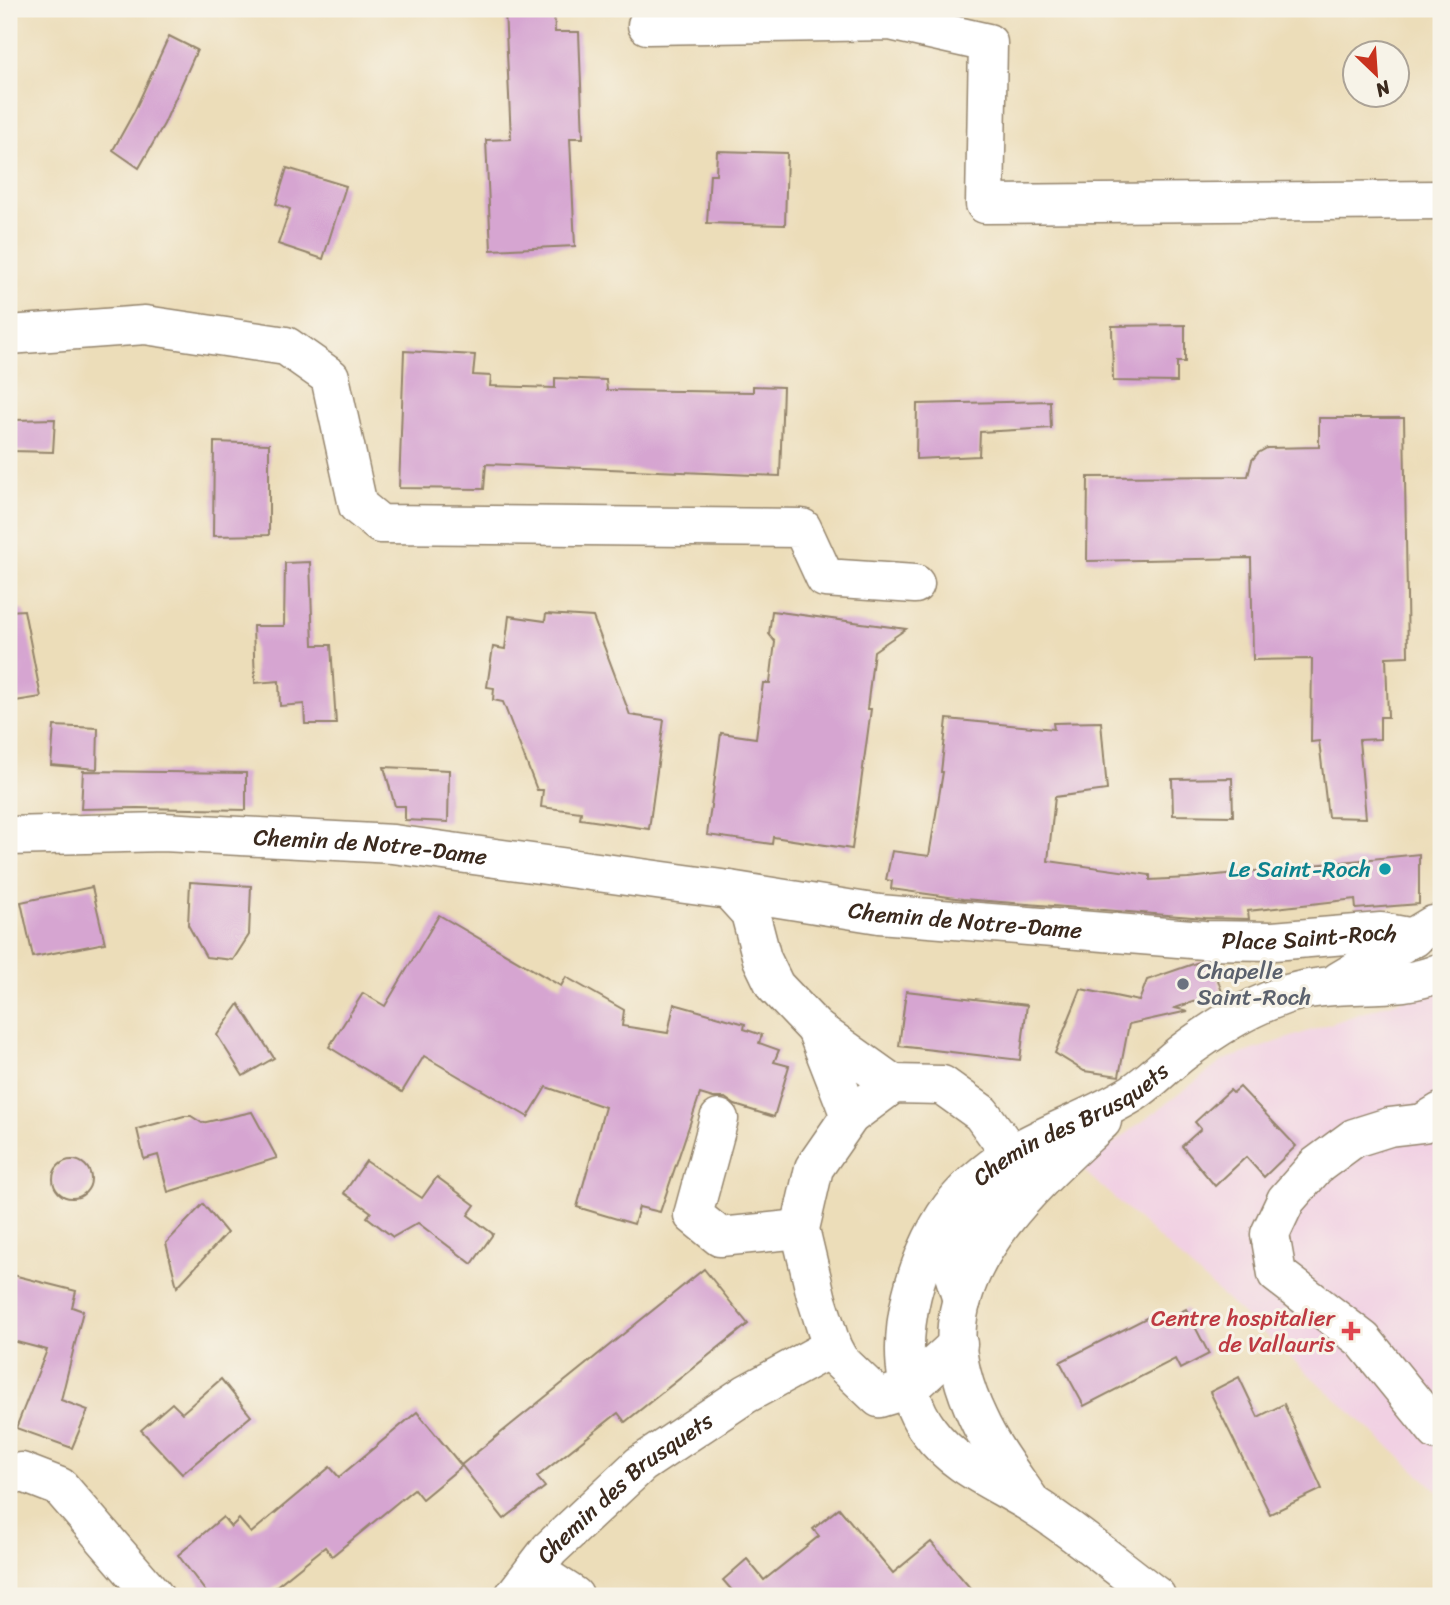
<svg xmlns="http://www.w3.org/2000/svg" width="1450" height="1605" font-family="Sriracha,sans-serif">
<rect width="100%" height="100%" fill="#f7f3e8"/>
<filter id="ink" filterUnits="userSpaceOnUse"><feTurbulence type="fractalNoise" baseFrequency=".0143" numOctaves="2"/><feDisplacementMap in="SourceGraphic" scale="14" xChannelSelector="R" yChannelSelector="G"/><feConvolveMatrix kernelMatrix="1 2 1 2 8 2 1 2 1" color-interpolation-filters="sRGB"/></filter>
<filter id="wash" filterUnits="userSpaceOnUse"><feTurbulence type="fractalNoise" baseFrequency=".00686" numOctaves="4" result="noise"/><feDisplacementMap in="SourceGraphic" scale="28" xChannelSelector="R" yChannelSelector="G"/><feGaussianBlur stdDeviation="1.57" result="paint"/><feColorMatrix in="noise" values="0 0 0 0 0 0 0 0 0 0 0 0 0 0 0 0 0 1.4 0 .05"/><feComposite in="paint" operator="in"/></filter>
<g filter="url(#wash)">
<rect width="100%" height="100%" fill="#ecddb9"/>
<path fill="#f1d0e3" d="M1441,986V1494L1081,1168L1224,1060Z"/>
<g id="blocks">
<g fill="#d6a5d1">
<path d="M505,9H554L555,32H579L583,138H570L575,246L491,250L486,140L511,139Z"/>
<path d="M169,36L197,50L164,124L139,168L113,150L134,112Z"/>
<path d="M717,151L787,153L785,225L707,223L710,174H716Z"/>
<path d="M287,168L346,186L323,259L278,244L290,209L276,204Z"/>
<path d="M1185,325V362H1177V382L1113,381L1112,326Z"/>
<path d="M404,351L475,355L473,375L491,376L490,386L555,388V378L606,380L607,390L753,392V386L783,387L780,476L486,464L484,489L399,488Z"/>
<path d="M1050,401L1051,428L980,432L979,456L916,459L917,404Z"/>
<path d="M1319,418H1404L1408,656L1386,657L1388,717H1380V739L1359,740L1366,818L1328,817L1319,741L1311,742L1312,659L1253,660L1251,558L1087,561L1088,477L1248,476L1252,460L1258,453L1267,448L1319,447Z"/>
<path d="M55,419L53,452L12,451L14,420Z"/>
<path d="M214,442L269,444V535L213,536Z"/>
<path d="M310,562L313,645H331L336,724H305L304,704L280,706L279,681L255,683L253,626H284L285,563Z"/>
<path d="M24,610L41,697L9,702V611Z"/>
<path d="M772,611L906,629L874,651L867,709H871L852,849L773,837L772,844L707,835L721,733L756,738L763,683H770L775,642L769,634Z"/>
<path d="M546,614L593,617L630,715L664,720L649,829L580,819L581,812L541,807L543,790H537L503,702L493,700L494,688L487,687L493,647L505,649L509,616L545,621Z"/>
<path d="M947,719L1054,729L1053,723L1101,722L1107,790L1055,797L1048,861L1150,875V880L1188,878L1419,854V904L1356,909L1355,899L1248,911L1249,919L1205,918L963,899L891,889L892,881L886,880L892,851L929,856L943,772H941Z"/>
<path d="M54,726L98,728L97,769L51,765Z"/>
<path d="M384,767L449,770L448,822L405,820V806H395Z"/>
<path d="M83,771L246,773V810L137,808L81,809Z"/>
<path d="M1232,778L1233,816L1173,815L1172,779Z"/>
<path d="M190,882L251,886L249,935L233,960L206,957L188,925Z"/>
<path d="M92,887L105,943L33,957L21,902Z"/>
<path d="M439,915L561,986L566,977L624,1010L622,1026L668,1033L674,1004L745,1024L744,1029L762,1035L759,1043L779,1050L774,1062L789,1066L774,1117L735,1105L725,1098H713L700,1094L660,1212L639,1207L634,1224L577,1207L605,1107L546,1087L528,1117L424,1056L402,1092L329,1047L363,993L385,1006Z"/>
<path d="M1199,962H1212L1222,992L1175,1008L1188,1011L1129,1024L1119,1076L1084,1071L1055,1053L1081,989L1139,1001L1147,980Z"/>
<path d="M906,991L1027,1005L1020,1060L899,1046Z"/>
<path d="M239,1004L274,1058L243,1076L217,1035Z"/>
<path d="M1240,1087L1296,1146L1264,1177L1246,1157L1215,1186L1182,1146L1201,1129L1195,1122L1230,1090L1233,1093Z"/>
<path d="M252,1112L277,1158L168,1192L158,1155L144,1159L137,1129L184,1116H191L202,1123Z"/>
<circle cx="72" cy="1179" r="19"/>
<path d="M366,1161L422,1198L437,1177L475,1205L468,1215L493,1234L472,1264L418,1223L393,1237L367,1217L371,1212L344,1193Z"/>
<path d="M203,1204L227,1233L177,1287L166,1243Z"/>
<path d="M704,1269L748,1324L625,1422L618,1413L537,1477L545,1487L504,1519L462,1466L422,1499L414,1489L332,1556L325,1547L264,1596H209L178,1555L223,1517L231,1527L239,1519L251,1533L330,1467L339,1477L417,1412L461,1465Z"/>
<path d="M9,1274L76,1291L72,1307L83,1311L61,1400L88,1410L72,1448L16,1428L47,1350L9,1340Z"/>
<path d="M1186,1309L1209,1354L1180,1369L1175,1359L1084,1406L1060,1362L1152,1315L1157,1324Z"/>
<path d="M1239,1377L1258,1417L1284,1404L1322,1489L1270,1514L1210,1392Z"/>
<path d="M221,1379L251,1416L182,1474L141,1430L172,1403L182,1413Z"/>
<path d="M839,1508L893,1573L931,1542L977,1596H737L723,1580L747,1559L764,1580L819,1536L813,1529Z"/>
</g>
</g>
</g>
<g filter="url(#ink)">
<use href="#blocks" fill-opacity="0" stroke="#94846c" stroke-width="2"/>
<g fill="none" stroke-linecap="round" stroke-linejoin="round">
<defs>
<g id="minor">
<path d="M647,25L890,21L988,43L985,204L1441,200"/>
<path d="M9,335L145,325L286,346L330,377L358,506L380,524L802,528L825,578L915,584"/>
<path id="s1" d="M9,836L163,832L393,844L729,890L879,914L1204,940L1273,941L1381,932L1414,938"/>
<path d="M729,890L750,913L762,959L775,986L816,1029L893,1084"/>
<path d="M816,1029L850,1116"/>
<path d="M719,1119L693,1215L720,1237L800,1229"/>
<path d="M958,1344L909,1389L879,1398L839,1360L832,1347L817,1300L800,1229L814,1168L850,1116L893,1084L942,1085L981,1113L1011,1154V1177L978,1216L957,1251L954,1275L962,1300"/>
<path d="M1437,1431L1363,1340L1277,1274L1270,1234L1286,1200L1316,1166L1354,1138L1389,1127L1423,1123L1441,1112"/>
<path d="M9,1474L21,1472L60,1487L154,1596"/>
<path d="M534,1570L574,1596"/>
<path id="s2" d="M514,1596L550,1549L641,1464L746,1394L832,1347"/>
</g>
<g id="major">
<path d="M1339,981L1433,925"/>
<path d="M1029,1499C1011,1473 991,1447 978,1418C965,1391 954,1356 957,1325C965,1242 1045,1175 1102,1121"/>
<path id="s3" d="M1156,1596C1116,1566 1077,1533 1035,1506C999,1483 955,1467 929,1431C885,1372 908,1274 945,1216C961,1192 987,1169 1012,1154C1050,1131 1095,1117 1133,1093C1151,1081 1166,1065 1183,1052C1214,1029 1245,1009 1282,996C1331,977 1396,993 1441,972"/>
</g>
</defs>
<use href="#minor" stroke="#94846c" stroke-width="41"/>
<use href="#major" stroke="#94846c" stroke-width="41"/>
<use href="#minor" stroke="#fff" stroke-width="38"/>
<use href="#major" stroke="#fff" stroke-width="38"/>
</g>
</g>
<circle fill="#0f9aa8" stroke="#f7f3e8" stroke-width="2.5" cx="1385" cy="869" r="7"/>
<circle fill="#6b7280" stroke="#f7f3e8" stroke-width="2.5" cx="1183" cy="984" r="7"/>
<path fill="#e0444e" stroke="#f7f3e8" stroke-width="2.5" d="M1347.5 1320.5h7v7h7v7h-7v7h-7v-7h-7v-7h7z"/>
<g text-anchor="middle" stroke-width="6" stroke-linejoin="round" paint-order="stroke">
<g font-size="23" fill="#3b2a1e" stroke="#f7f3e8">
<text dy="8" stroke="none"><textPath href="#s1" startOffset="362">Chemin de Notre-Dame</textPath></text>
<text dy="8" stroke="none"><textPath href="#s1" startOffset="962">Chemin de Notre-Dame</textPath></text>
<text dy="8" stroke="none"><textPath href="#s1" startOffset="1307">Place Saint-Roch</textPath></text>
<text dy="8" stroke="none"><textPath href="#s3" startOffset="667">Chemin des Brusquets</textPath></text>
<text dy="8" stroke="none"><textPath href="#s2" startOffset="156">Chemin des Brusquets</textPath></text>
</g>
<g font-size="23" fill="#0d838f" stroke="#f7f3e8" text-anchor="end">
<text x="1371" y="877">Le Saint-Roch</text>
</g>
<g font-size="23" fill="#5b616d" stroke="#f7f3e8" text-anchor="start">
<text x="1197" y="979">Chapelle<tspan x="1197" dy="26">Saint-Roch</tspan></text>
</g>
<g font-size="23" fill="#be3a42" stroke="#f7f3e8" text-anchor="end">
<text x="1335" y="1326">Centre hospitalier<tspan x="1335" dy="26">de Vallauris</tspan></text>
</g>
</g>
<rect width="1450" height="1605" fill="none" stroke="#f7f3e8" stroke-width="35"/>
<g transform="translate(1376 74) rotate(155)"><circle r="33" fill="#f7f3e8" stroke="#aca397" stroke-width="2"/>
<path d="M0-5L12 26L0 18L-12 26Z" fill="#c8321e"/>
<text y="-10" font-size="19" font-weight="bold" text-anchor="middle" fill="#3b2a1e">N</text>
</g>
</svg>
